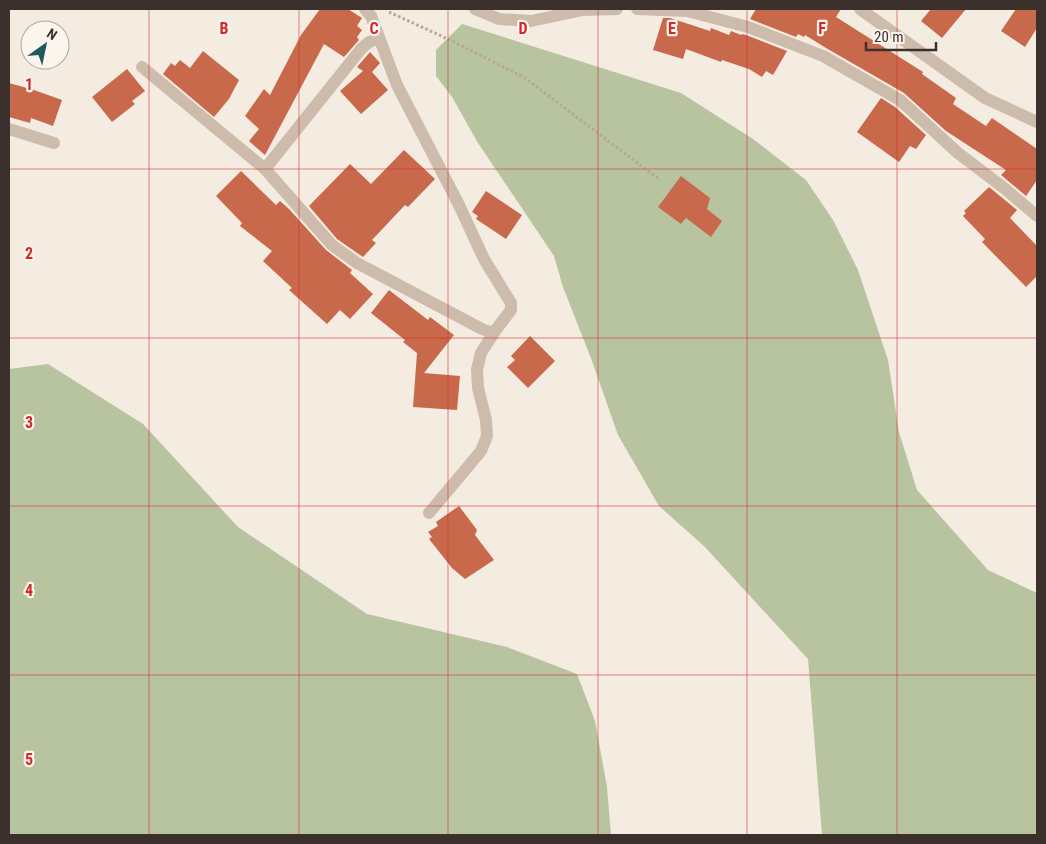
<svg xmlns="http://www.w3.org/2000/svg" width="1046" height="844" font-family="'Roboto Condensed',sans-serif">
<rect width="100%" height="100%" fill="#f4ebe1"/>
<g fill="#b8c4a0">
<path d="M462,24L681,93L753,139L806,180L833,220L858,270L888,360L899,432L917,490L988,570L1037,593V835H822L808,659L704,546L659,506L618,435L592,361L563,287L554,256L478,143L452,97L436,76V50Z"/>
<path d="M48,364L143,424L238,527L367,614L507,647L577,674L595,721L607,787L611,835H9V369Z"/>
</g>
<g fill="#c8694b">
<path d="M320,9H348L362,18L357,26L362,30L357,37L359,40L344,57L324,44L265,155L249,141L259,129L245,116L264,89L270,95L301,35Z"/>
<path d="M756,9H841L836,17L923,72L922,74L956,98L953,104L986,126L992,118L1037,149V180L1026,196L1001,175L1006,170L946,131L904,93L826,48L805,35L804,37L798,34L796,37L750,19Z"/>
<path d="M931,9H966L942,38L921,21Z"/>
<path d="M1016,9H1037V28L1025,47L1001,31Z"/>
<path d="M663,18H670L710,31L711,28L729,35L731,31L741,35L742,34L746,35L787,51L773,75L766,71L762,77L749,69L722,60L721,62L686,49L683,59L653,50Z"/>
<path d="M203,51L239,80L229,99L214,117L163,74L171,63L175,66L180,60L190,68Z"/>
<path d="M370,52L380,63L372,72L388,90L361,114L340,91L363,71L357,67Z"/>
<path d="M127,69L145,91L132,101L135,104L112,122L92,97Z"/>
<path d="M9,83L34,90L62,100L53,126L31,118L30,123L9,117Z"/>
<path d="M881,98L895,107L926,135L916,149L910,146L899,162L857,132Z"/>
<path d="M404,150L435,179L408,207L405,205L372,240L376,243L363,257L337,239L309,206L350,164L371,184Z"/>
<path d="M241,171L276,205L280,201L289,209L326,250L352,270L350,273L373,294L350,319L340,310L327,324L289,290L292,288L263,261L272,251L240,226L242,223L216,196Z"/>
<path d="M681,176L710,198L707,209L722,221L711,237L686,218L681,224L658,207Z"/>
<path d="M989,187L1017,210L1010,218L1037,246V276L1026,287L982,242L985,239L963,216L966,213L964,211Z"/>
<path d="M486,191L522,215L506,239L476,219L478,216L472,212Z"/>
<path d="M389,290L428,320L430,317L454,335L424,373L460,376L457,410L413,407L417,353L403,342L405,340L371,313Z"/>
<path d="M530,336L555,361L528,388L507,367L515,360L511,356Z"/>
<path d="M459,506L477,530L475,535L494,560L465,579L452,568L429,539L432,537L428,532L438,526L436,522Z"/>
</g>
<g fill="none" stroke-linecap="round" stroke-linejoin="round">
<path stroke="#b9a596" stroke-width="3" stroke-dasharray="2.5 2.5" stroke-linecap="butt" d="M389,12L450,40L525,78L660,180"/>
<g stroke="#cdbbac" stroke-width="12">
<path d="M475,9L499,19L531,21L583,10L617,9"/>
<path d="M637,9L687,11L748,27L823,56L900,100L958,153L1004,188L1037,216"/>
<path d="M860,9L985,98L1037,122"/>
<path d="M142,67L265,169L332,245L357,263L482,329L490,332L495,331L511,310V303L484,259L459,205L397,85L371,16L365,9"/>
<path d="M9,129L54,143"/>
<path d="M265,169L361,49L369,42L379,38"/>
<path d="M429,513L481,451L487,436L486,420L478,388L477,369L481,353L495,331"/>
</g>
</g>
<path fill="none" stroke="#d62828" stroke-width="1" stroke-opacity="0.55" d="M149,9V835M299,9V835M448,9V835M598,9V835M747,9V835M897,9V835M9,169H1037M9,338H1037M9,506H1037M9,675H1037"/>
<g font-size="16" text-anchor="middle" font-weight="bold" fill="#d62828" stroke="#fbf5ee" stroke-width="4.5" stroke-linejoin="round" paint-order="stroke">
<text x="224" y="34">B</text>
<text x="374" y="34">C</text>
<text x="523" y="34">D</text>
<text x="672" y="34">E</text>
<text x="822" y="34">F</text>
<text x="29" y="90">1</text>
<text x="29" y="259">2</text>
<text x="29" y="428">3</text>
<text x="29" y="596">4</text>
<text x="29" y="765">5</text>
</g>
<rect width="1046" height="844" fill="none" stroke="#3b302b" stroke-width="20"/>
<g transform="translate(45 45) rotate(33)"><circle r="24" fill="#fbf5ee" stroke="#aea6a0"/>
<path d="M0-4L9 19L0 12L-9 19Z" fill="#1f5a5e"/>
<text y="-8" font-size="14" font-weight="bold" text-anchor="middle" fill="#3b302b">N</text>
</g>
<path d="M866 42v8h70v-8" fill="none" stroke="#3b302b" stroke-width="2.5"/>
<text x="874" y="42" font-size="15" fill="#3b302b" stroke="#fbf5ee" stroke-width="4" paint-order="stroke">20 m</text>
</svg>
